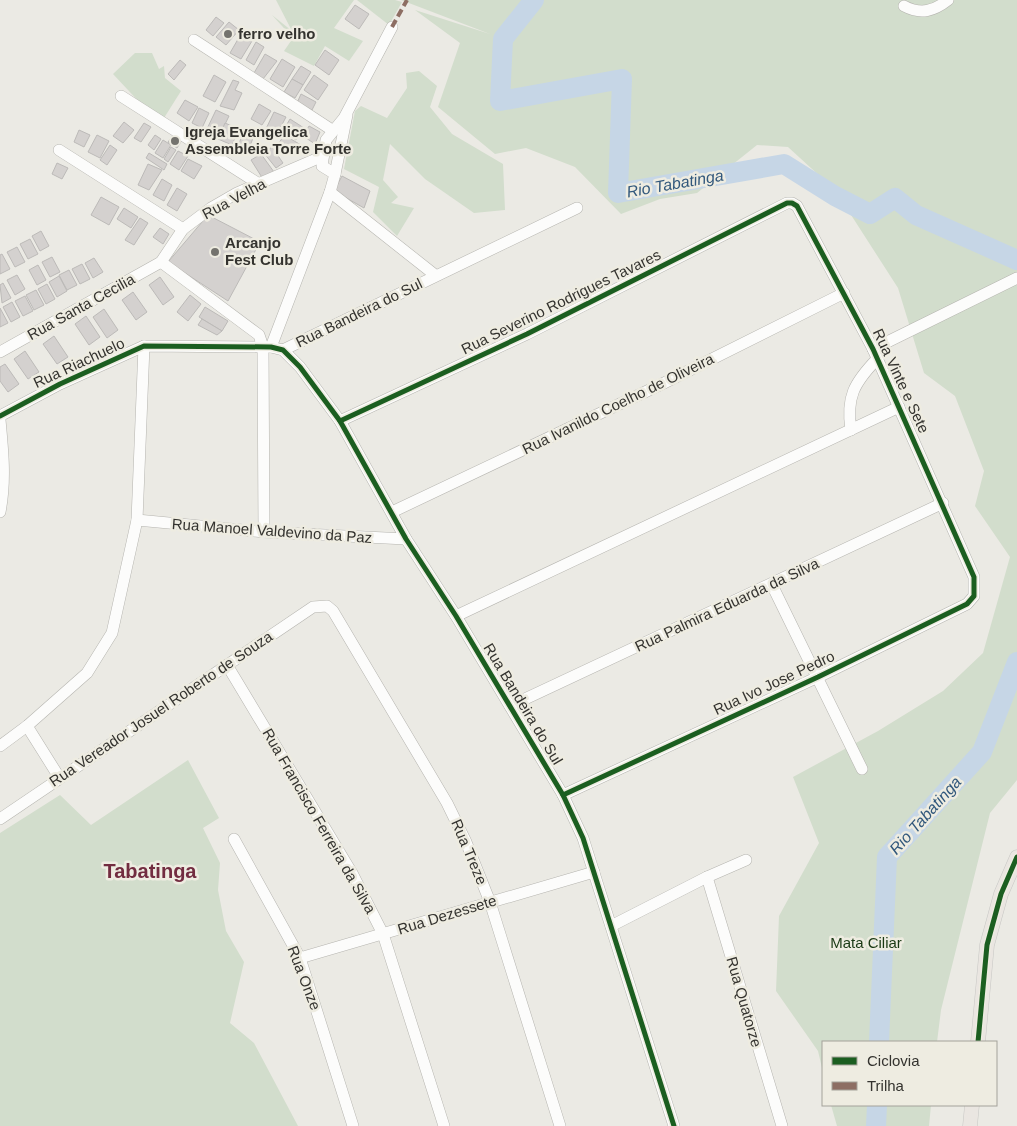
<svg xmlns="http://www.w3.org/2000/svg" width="1017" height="1126" font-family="Helvetica,sans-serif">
<rect width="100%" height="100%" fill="#ebeae4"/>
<g fill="#d2ddcc">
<path d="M276,0H354L334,28L363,41L349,61L325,46L314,66L284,51L293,38L272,15L292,31Z"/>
<path d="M357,0H395L402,2L389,25Z"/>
<path d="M401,0H1017V780L990,813L941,1010L937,1042H823V1072L818,1051L776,991L779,916L819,843L793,777L878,731L943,691L983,653L1010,557L975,506L984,471L955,396L924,373L898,288L835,190L788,147L757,145L697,193L660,199L621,214L575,167L526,148L495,154L438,107L460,43L415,10L490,34Z"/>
<path d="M135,53H152L159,69L164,66L165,78L181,91L164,118L143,106L113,74Z"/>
<path d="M419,71L437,86L430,107L452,134L503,164L505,210L474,213L425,179L390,144L383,180L398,197L391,203L414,208L397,236L373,212L379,187L344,169L355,111L361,106L387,118L407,88L406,73Z"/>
<path d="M188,760L219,818L203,828L220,863L218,890L226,931L244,962L230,1023L254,1043L298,1126H0V833L60,795L91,825Z"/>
<path d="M831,1105H931L929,1126H837Z"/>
</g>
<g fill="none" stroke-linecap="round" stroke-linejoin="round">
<g stroke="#c6d6e6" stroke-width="20">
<path d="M534,0L503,39L500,101L622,79L618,193L784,164L835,196L870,214L895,198L916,215L1017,260"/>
<path d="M879,1042L887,857L982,752L1017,662"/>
<path d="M876,1126L877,1105"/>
</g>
</g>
<g fill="#d4d1cf" stroke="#bcbab8">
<path d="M355,5L369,14L359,29L345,19Z"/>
<path d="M216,17L224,23L213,36L206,30Z"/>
<path d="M229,22L239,30L226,45L216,37Z"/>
<path d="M241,34L252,41L241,59L230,53Z"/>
<path d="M256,42L264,47L254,65L246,60Z"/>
<path d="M325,50L339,60L329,75L315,65Z"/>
<path d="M265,54L277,61L263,79L254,73Z"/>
<path d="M282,59L295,67L283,87L270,79Z"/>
<path d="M180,60L186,65L174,80L168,74Z"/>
<path d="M301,66L311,72L303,85L292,79Z"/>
<path d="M214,75L226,82L215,102L203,96Z"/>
<path d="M314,75L328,85L318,100L304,90Z"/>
<path d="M292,79L303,85L295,98L284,92Z"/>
<path d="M233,80L239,82L235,90L242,93L234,110L220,106Z"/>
<path d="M301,94L316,102L312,110L297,103Z"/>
<path d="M185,100L198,107L189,121L177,113Z"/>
<path d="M259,104L271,111L262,125L251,119Z"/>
<path d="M199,108L209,113L202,128L192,123Z"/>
<path d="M216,110L229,116L218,139L205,133Z"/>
<path d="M274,112L286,117L275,138L264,133Z"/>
<path d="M290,119L304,128L296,140L283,131Z"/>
<path d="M124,122L134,130L123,143L113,136Z"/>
<path d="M144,123L151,127L141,142L134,138Z"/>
<path d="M225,123L239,129L232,145L218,139Z"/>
<path d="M309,126L320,132L315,144L303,136Z"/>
<path d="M79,130L90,135L84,147L74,142Z"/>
<path d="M174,134L182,140L177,148L168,142Z"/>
<path d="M243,134L253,138L247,154L236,150Z"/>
<path d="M97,135L109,141L100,158L88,152Z"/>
<path d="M155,135L161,139L154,150L148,145Z"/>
<path d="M284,135L301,145L296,154L279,143Z"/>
<path d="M163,140L171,145L163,158L155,153Z"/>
<path d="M110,145L117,150L107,165L100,160Z"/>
<path d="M171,147L176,150L168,162L164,159Z"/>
<path d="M272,147L283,163L276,168L264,153Z"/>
<path d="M178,151L188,156L179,170L170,164Z"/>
<path d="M149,153L167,164L164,170L146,158Z"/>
<path d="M261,154L274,172L263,179L251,160Z"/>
<path d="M188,159L202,166L194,179L181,171Z"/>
<path d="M57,163L68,168L62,179L52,174Z"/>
<path d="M148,164L162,170L149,190L138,185Z"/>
<path d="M342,176L370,191L364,208L334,191Z"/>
<path d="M162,179L172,185L164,201L153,195Z"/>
<path d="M177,188L187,194L177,211L167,205Z"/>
<path d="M101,197L119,207L109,225L91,215Z"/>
<path d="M124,208L138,217L131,228L117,219Z"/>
<path d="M208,215L260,242L228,301L168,262Z"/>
<path d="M140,218L148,223L134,245L125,240Z"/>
<path d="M160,228L169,234L163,244L153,237Z"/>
<path d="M41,231L49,246L40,251L32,236Z"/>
<path d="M30,239L38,254L28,259L20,244Z"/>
<path d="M17,247L25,262L15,267L7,252Z"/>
<path d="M2,254L10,269L0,274V255Z"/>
<path d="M52,257L60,272L50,277L42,262Z"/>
<path d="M94,258L103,272L93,278L85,263Z"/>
<path d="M82,264L90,279L80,284L72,269Z"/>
<path d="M38,265L46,280L37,285L29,270Z"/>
<path d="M69,270L77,285L67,290L59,275Z"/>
<path d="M17,275L25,289L15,295L7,280Z"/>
<path d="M59,276L67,291L57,297L49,282Z"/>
<path d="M160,277L174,297L163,305L149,285Z"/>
<path d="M3,283L11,298L2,303L0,285Z"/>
<path d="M47,284L55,299L46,304L38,289Z"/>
<path d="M36,290L44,305L34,310L26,295Z"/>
<path d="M133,292L147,312L136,320L122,300Z"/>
<path d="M190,295L201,304L188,321L177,312Z"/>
<path d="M25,296L33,311L23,316L15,301Z"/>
<path d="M12,302L20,317L11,322L3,307Z"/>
<path d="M205,307L228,321L222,331L199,317Z"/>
<path d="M0,308L8,323L0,327Z"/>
<path d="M104,309L118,330L107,338L93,317Z"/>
<path d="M86,316L100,337L89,345L75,324Z"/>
<path d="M202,319L222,331L217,335L198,325Z"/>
<path d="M54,336L68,357L57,364L43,344Z"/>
<path d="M25,351L39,372L28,379L14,359Z"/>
<path d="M5,364L19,384L8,392L0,381V367Z"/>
</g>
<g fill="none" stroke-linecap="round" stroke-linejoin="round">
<defs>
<g id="minor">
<path d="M904,6C921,15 934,11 948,0"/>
<path d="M194,40L332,130"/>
<path d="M121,96L259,184"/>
<path d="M59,150L183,229"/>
<path d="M335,174L347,115"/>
<path d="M330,192L435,275"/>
<path d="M161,262L259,335L263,347L264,532"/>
<path d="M271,347L330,192L335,174L322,166L326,140L344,118L392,27"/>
<path d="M873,349L1017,278"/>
<path d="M283,350L577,208"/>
<path d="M0,352L161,262L183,229L211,208L237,193L323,156"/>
<path d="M0,416L60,384L144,346L271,347L283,350L300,367L340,421L406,539L456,616L563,795L583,838L674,1126"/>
<path d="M0,420C3,451 6,481 0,512"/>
<path d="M340,421L527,334L787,203H792L797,206L873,349L974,577V596L967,604L818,677L563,795"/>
<path d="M851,430C846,397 854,383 877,359"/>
<path d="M392,512L664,383L844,293"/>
<path d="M137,520L264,532L406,539"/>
<path d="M772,585L862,769"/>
<path d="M456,616L899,407"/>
<path d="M227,665L352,873L383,934L444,1126"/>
<path d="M510,706L943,503"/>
<path d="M27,726L59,777"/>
<path d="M0,746L27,726L87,673L112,633L137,520L144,346"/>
<path d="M0,819L313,607L327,606L333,611L447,803L466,842L490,902L560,1126"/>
<path d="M234,839L300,958L353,1126"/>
<path d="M707,877L782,1126"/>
<path d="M611,926L707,877L746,860"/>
<path d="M300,958L594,872"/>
</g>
<g id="major">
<path d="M978,1042L987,945L1001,894L1017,857"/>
<path d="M970,1126L972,1105"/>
</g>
</defs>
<use href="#minor" stroke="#b5b4af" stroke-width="12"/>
<use href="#major" stroke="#c7c7c4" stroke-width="15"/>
<use href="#minor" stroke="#fcfcfb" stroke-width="11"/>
<use href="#major" stroke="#eae6e1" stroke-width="14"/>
<path stroke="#8d6e63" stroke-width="4" stroke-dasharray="8 4" stroke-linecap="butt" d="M392,27L407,0"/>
<defs>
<g id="cycleway">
<path d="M0,416L60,384L144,346L271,347L283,350L300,367L340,421L406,539L456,616L563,795L583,838L674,1126"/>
<path d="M340,421L527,334L787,203H792L797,206L873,349L974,577V596L967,604L818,677L563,795"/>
<path d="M978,1042L987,945L1001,894L1017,857"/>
</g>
</defs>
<use href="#cycleway" stroke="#eeece1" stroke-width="8"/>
<use href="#cycleway" stroke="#1b5e20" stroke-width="5"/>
</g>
<g fill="#74736e" stroke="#eeece1" stroke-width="2">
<circle cx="228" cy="34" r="5"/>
<circle cx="175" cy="141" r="5"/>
<circle cx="215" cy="252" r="5"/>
</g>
<g text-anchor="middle" stroke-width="5" stroke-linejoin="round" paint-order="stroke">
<g font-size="15" font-weight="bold" fill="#34332f" stroke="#eeece1" text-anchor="start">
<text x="238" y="39">ferro velho</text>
<text x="185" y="137">Igreja Evangelica<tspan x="185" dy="17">Assembleia Torre Forte</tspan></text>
<text x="225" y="248">Arcanjo<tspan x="225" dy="17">Fest Club</tspan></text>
</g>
<g font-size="15" fill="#34332f" stroke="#eeece1">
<text transform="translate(234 199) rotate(-28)" y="5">Rua Velha</text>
<text transform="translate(561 302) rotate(-26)" y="5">Rua Severino Rodrigues Tavares</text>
<text transform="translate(81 307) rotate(-29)" y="5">Rua Santa Cecilia</text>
<text transform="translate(359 313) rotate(-26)" y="5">Rua Bandeira do Sul</text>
<text transform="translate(79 363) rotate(-25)" y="5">Rua Riachuelo</text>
<text transform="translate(901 381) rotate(65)" y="5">Rua Vinte e Sete</text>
<text transform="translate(618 404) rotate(-26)" y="5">Rua Ivanildo Coelho de Oliveira</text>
<text transform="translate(272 531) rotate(4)" y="5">Rua Manoel Valdevino da Paz</text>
<text transform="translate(727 605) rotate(-25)" y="5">Rua Palmira Eduarda da Silva</text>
<text transform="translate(774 683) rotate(-25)" y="5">Rua Ivo Jose Pedro</text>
<text transform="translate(523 704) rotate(59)" y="5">Rua Bandeira do Sul</text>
<text transform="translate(161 709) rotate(-34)" y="5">Rua Vereador Josuel Roberto de Souza</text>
<text transform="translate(319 821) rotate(60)" y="5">Rua Francisco Ferreira da Silva</text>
<text transform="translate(469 852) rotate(67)" y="5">Rua Treze</text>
<text transform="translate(447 915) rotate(-17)" y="5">Rua Dezessete</text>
<text transform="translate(304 978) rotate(69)" y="5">Rua Onze</text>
<text transform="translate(744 1002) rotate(74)" y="5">Rua Quatorze</text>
</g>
<g font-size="15" fill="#1a3914" stroke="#eeece1">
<text x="866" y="948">Mata Ciliar</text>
</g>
<g font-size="16" font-style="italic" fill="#32587c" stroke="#eeece1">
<text transform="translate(675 183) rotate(-10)" y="6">Rio Tabatinga</text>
<text transform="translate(925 815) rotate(-48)" y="6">Rio Tabatinga</text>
</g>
<g font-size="20" font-weight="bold" fill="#722c40" stroke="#eeece1">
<text x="150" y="878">Tabatinga</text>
</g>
</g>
<rect x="822" y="1041" width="175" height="65" fill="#eeece1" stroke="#a4a29a"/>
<rect x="832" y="1057" width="25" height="8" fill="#1b5e20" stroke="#a4a29a"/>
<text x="867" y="1066" font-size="15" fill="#34332f">Ciclovia</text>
<rect x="832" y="1082" width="25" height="8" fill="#8d6e63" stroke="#a4a29a"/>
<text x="867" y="1091" font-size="15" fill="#34332f">Trilha</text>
</svg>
